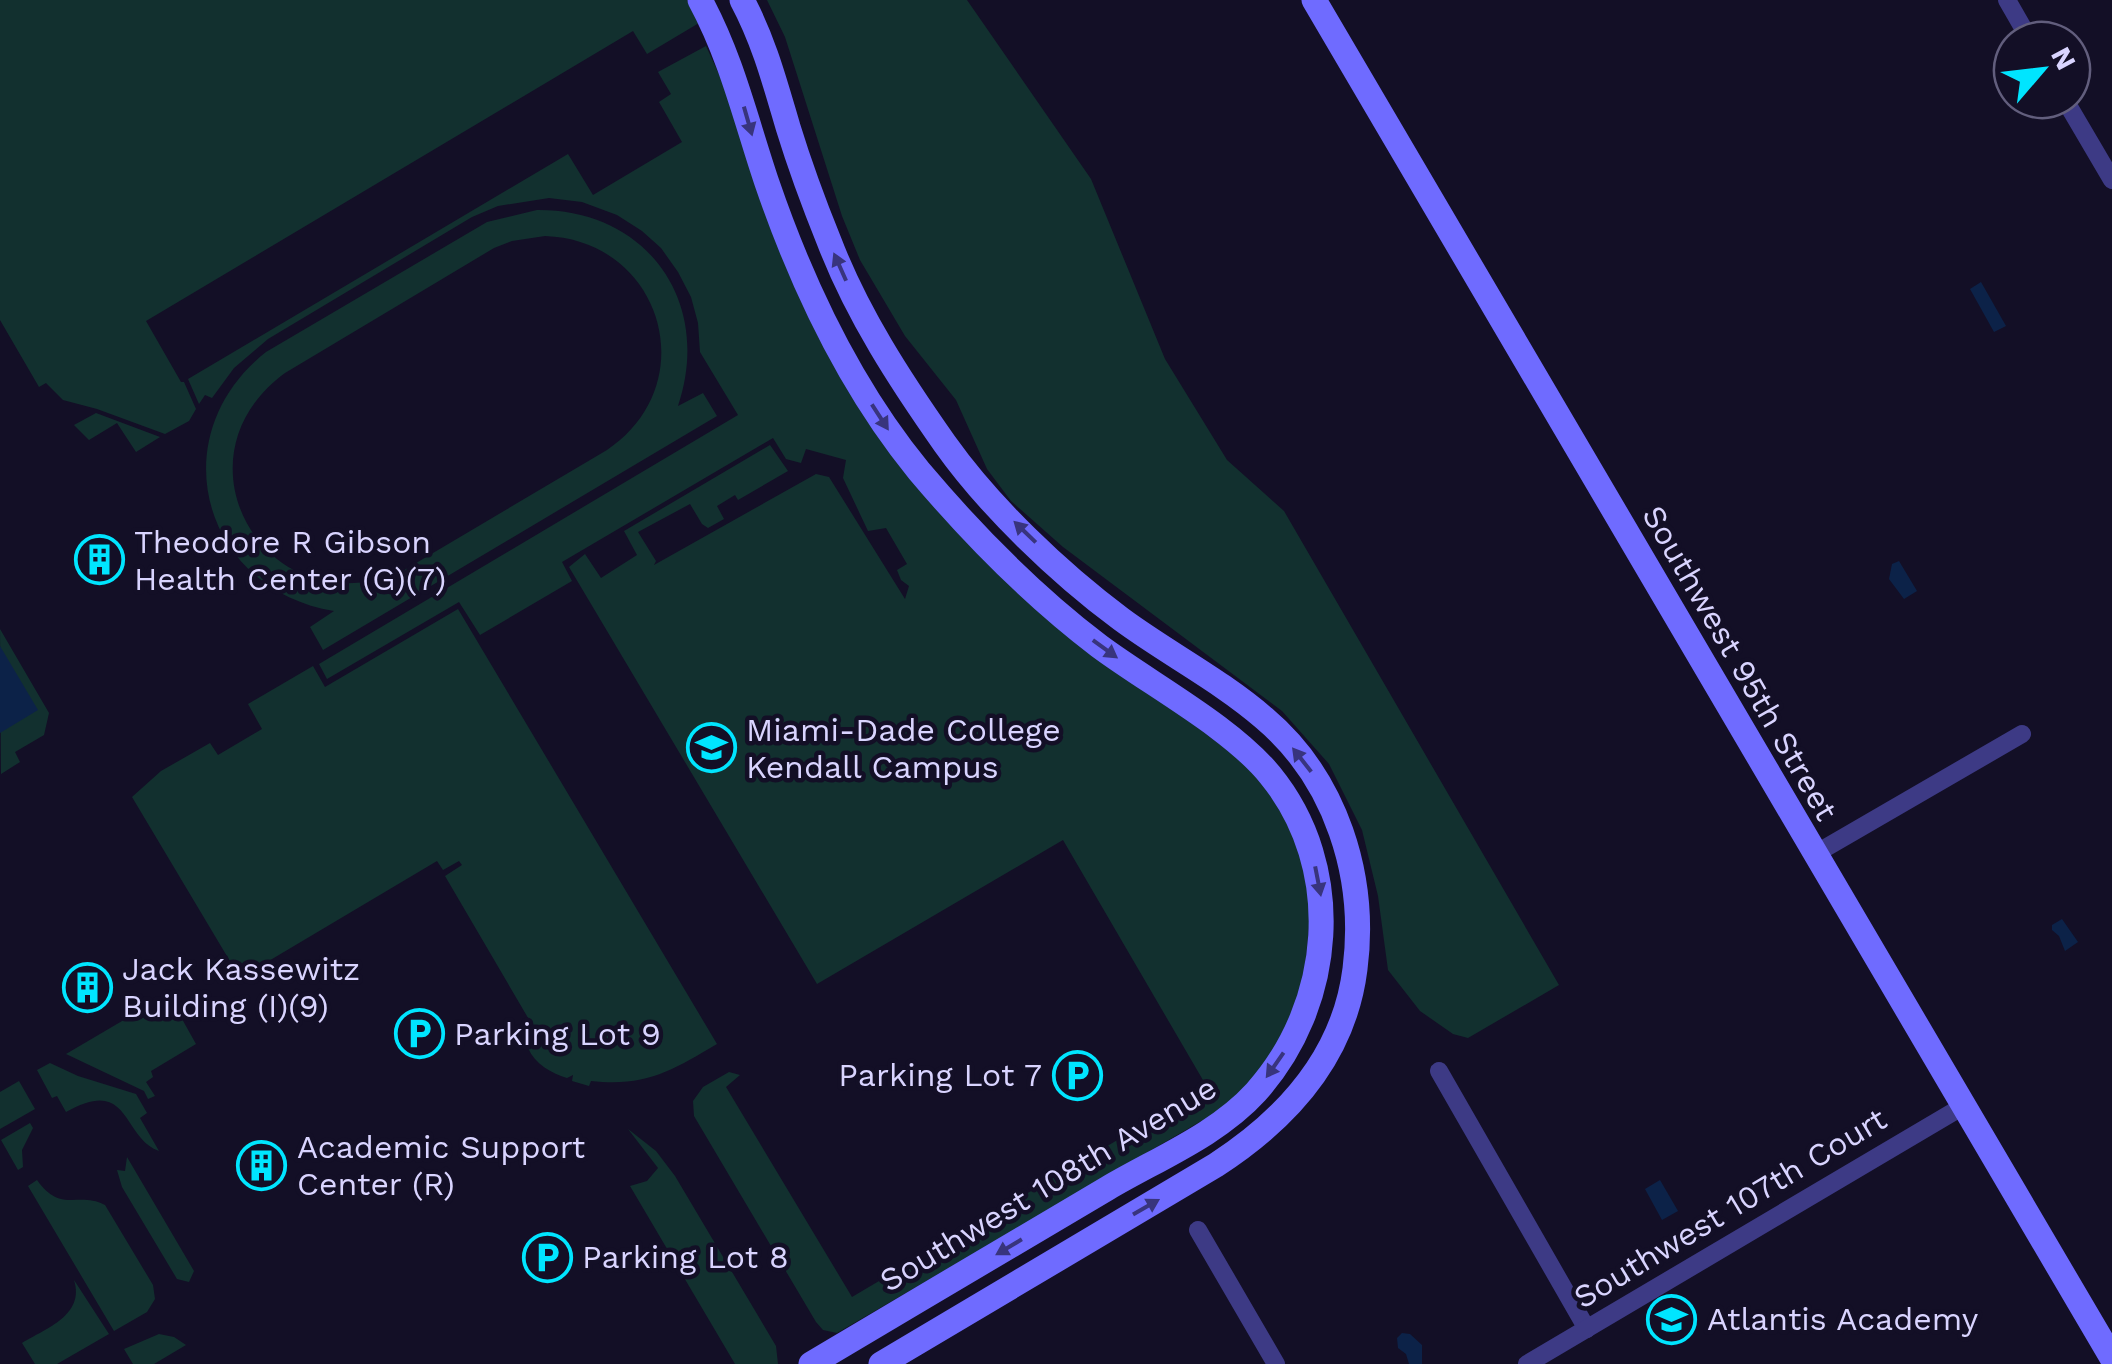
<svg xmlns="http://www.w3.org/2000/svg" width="2112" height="1364" font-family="'Work Sans',sans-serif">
<rect width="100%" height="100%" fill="#130f26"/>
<g fill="#12302f" fill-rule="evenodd">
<path d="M0,0H687L699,23L647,54L633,31L146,321L181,382H184L196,409L189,421L165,434L97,409L63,400L46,383L39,387L0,320Z"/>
<path d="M767,0H967L1091,179L1165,359L1227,460L1284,511L1559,985L1468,1038L1453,1034L1420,1011L1388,970L1378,896L1362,830L1329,764L1282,711L1063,547L1011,501L987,469L956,400L905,336L860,260L842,216L785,37Z"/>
<path d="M706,46L892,451L1189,721L1239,759L1257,776L1282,811L1302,856L1311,905L1303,989L1272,1055L1240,1093L1215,1113L837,1333L823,1330L816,1322L694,1116L693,1101L703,1087L729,1072L740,1075L726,1087L852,1297L1207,1087L1063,840L817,984L569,567L585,554L601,578L637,555L624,531L770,445L788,471L738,500L735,495L717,506L724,519L708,528L702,524L690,504L638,532L656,561L654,565L816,474L829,477L905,599L909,586L901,580L897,570L907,564L886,528L868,531L843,478L846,460L806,449L801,463L786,459L773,438L562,562L572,581L480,635L459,602L327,679L319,664L738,415L700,352L698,323L691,297L678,272L661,248L642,231L617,215L582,202L549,198L498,206L472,217L268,339L234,368L212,398L205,395L199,404L188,379L568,154L593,195L682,142L659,102L671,94L658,72Z"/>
<path d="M537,210C647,209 713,302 678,406L703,393L717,416L323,650L310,627L334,611C202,589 160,436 266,352L487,222ZM545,236C662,240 705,384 607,450L406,569C271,634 165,461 285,373L494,248L512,241Z"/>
<path d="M96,413L160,437L136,452L117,423L89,440L74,425Z"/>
<path d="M458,609L717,1044C671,1071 646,1087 591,1081L589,1086L572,1081L573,1075L567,1078C551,1073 535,1064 528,1048L541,1040L445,876L462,865L459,861L443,870L437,861L240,978L132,797L161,771L210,743L218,755L262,729L248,704L313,666L325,687Z"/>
<path d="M0,629L49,713L44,735L15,752L20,762L1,774Z"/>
<path d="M168,994L196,1044L151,1071L153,1077L146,1082L155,1096L148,1099L144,1091L66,1054Z"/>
<path d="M50,1063L78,1076L136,1094L147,1113L140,1118L159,1151C121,1137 131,1075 66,1112L57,1096L52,1098L37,1070Z"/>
<path d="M19,1081L35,1109L0,1129V1092Z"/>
<path d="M30,1123L33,1128L22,1150L23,1167L18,1170L1,1140Z"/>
<path d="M628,1129L656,1151L675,1176L776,1346L778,1364H735L630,1186L647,1181L658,1168Z"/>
<path d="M127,1157L194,1271L189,1282L177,1279L122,1187L117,1170L125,1171Z"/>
<path d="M37,1180C61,1214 78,1191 105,1205L153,1285L155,1299L147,1312L114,1331L28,1186Z"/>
<path d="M74,1280L109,1334L57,1364H35L22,1343C47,1328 85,1315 74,1280Z"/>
<path d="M159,1334L174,1337L186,1345L154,1364H133L124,1349Z"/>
</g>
<g fill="#0c2248">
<path d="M1981,282L2006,326L1994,332L1970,289Z"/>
<path d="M1899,561L1917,591L1904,599L1889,579L1892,564Z"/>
<path d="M0,646L38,710L0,733Z"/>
<path d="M2062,919L2078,942L2065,951L2059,936L2052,930V925Z"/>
<path d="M1660,1180L1678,1211L1662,1220L1645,1189Z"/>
<path d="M1402,1333L1410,1334L1422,1345V1364H1409L1406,1354L1398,1348L1397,1338Z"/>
</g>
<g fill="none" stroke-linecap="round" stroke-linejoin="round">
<g stroke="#3d3a85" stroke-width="18">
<path d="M2007,0L2030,40"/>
<path d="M2065,100L2112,180"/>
<path d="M1815,854L2022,734"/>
<path d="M1439,1071L1587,1329"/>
<path d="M1198,1230L1276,1364"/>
<path d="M1527,1364L1965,1105"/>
</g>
<g stroke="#6f6bff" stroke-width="25">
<path d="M700,0C732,59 746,121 767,183C802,285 851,388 919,471C973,535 1032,595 1099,646C1150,684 1231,727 1270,775C1346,868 1334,1005 1256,1092C1217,1135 1157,1159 1108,1188C1008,1247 910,1305 811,1364"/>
<path d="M742,0C764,41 775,83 788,127C800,166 814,204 829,241C857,314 900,380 945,444C989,506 1059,573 1121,619C1167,653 1220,680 1264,718C1336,779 1367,876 1355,969C1344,1057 1287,1119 1216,1165L881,1364"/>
<path d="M1314,0L2112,1358"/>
</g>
</g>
<defs><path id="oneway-solid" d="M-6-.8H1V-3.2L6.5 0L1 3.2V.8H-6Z" transform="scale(2.5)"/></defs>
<g fill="#38347d">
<use href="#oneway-solid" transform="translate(748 121) rotate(74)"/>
<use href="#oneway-solid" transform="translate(840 267) rotate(-114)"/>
<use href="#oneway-solid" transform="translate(880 417) rotate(57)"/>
<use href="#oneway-solid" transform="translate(1025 532) rotate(-136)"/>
<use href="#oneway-solid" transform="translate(1105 649) rotate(36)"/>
<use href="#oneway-solid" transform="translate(1302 760) rotate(-128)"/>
<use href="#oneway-solid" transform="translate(1318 881) rotate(79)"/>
<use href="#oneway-solid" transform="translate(1275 1065) rotate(125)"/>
<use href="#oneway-solid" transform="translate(1146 1207) rotate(-30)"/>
<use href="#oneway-solid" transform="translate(1009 1247) rotate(149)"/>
</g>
<defs>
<symbol id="building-ring" viewBox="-11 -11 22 22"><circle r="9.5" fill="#130f26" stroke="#00e5ff" stroke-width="1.5"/><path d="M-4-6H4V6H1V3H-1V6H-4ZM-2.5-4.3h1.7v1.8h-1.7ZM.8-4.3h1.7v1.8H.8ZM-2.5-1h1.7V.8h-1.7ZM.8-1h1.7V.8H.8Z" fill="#00e5ff"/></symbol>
<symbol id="university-ring" viewBox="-11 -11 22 22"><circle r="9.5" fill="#130f26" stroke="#00e5ff" stroke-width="1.5"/><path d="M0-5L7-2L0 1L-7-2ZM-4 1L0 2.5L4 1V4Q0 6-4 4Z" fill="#00e5ff"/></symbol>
<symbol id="parking-ring" viewBox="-11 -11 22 22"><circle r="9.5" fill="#130f26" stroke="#00e5ff" stroke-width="1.5"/><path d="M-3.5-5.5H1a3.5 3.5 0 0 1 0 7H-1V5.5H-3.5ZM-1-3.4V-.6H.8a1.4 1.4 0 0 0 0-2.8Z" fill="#00e5ff"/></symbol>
<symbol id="school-ring" viewBox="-11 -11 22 22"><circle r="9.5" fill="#130f26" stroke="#00e5ff" stroke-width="1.5"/><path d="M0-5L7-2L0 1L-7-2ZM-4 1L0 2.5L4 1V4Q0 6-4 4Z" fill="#00e5ff"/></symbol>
</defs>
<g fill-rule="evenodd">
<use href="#building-ring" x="72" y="532" width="55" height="55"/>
<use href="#university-ring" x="684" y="720" width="55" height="55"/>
<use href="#building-ring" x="60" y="960" width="55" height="55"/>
<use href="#parking-ring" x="392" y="1006" width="55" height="55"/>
<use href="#parking-ring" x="1050" y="1048" width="55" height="55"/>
<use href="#building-ring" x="234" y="1138" width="55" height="55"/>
<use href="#parking-ring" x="520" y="1230" width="55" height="55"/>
<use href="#school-ring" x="1644" y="1292" width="55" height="55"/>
</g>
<g text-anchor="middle" stroke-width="9" stroke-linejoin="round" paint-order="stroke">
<g font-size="32" fill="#d9d4ff" stroke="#130f26" text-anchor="start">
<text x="134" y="553">Theodore R Gibson<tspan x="134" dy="37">Health Center (G)(7)</tspan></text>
<text x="746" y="741">Miami-Dade College<tspan x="746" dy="37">Kendall Campus</tspan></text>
<text x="122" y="980">Jack Kassewitz<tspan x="122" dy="37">Building (I)(9)</tspan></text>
<text x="454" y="1045">Parking Lot 9</text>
<text x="1042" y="1086" text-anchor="end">Parking Lot 7</text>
<text x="297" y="1158">Academic Support<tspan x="297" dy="37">Center (R)</tspan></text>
<text x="582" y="1268">Parking Lot 8</text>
<text x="1707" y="1330">Atlantis Academy</text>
</g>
<g font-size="32" fill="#d9d4ff" stroke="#130f26">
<text transform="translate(1740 663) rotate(60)" y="11">Southwest 95th Street</text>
<text transform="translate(1048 1184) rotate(-31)" y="11">Southwest 108th Avenue</text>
<text transform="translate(1730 1208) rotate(-31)" y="11">Southwest 107th Court</text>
</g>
</g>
<g transform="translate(2042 70) rotate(62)"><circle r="48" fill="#130f26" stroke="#625e7d" stroke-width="2.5"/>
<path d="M0-8L18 38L0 25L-18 38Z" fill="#00e5ff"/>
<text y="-15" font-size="28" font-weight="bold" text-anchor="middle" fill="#d9d4ff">N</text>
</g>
</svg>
